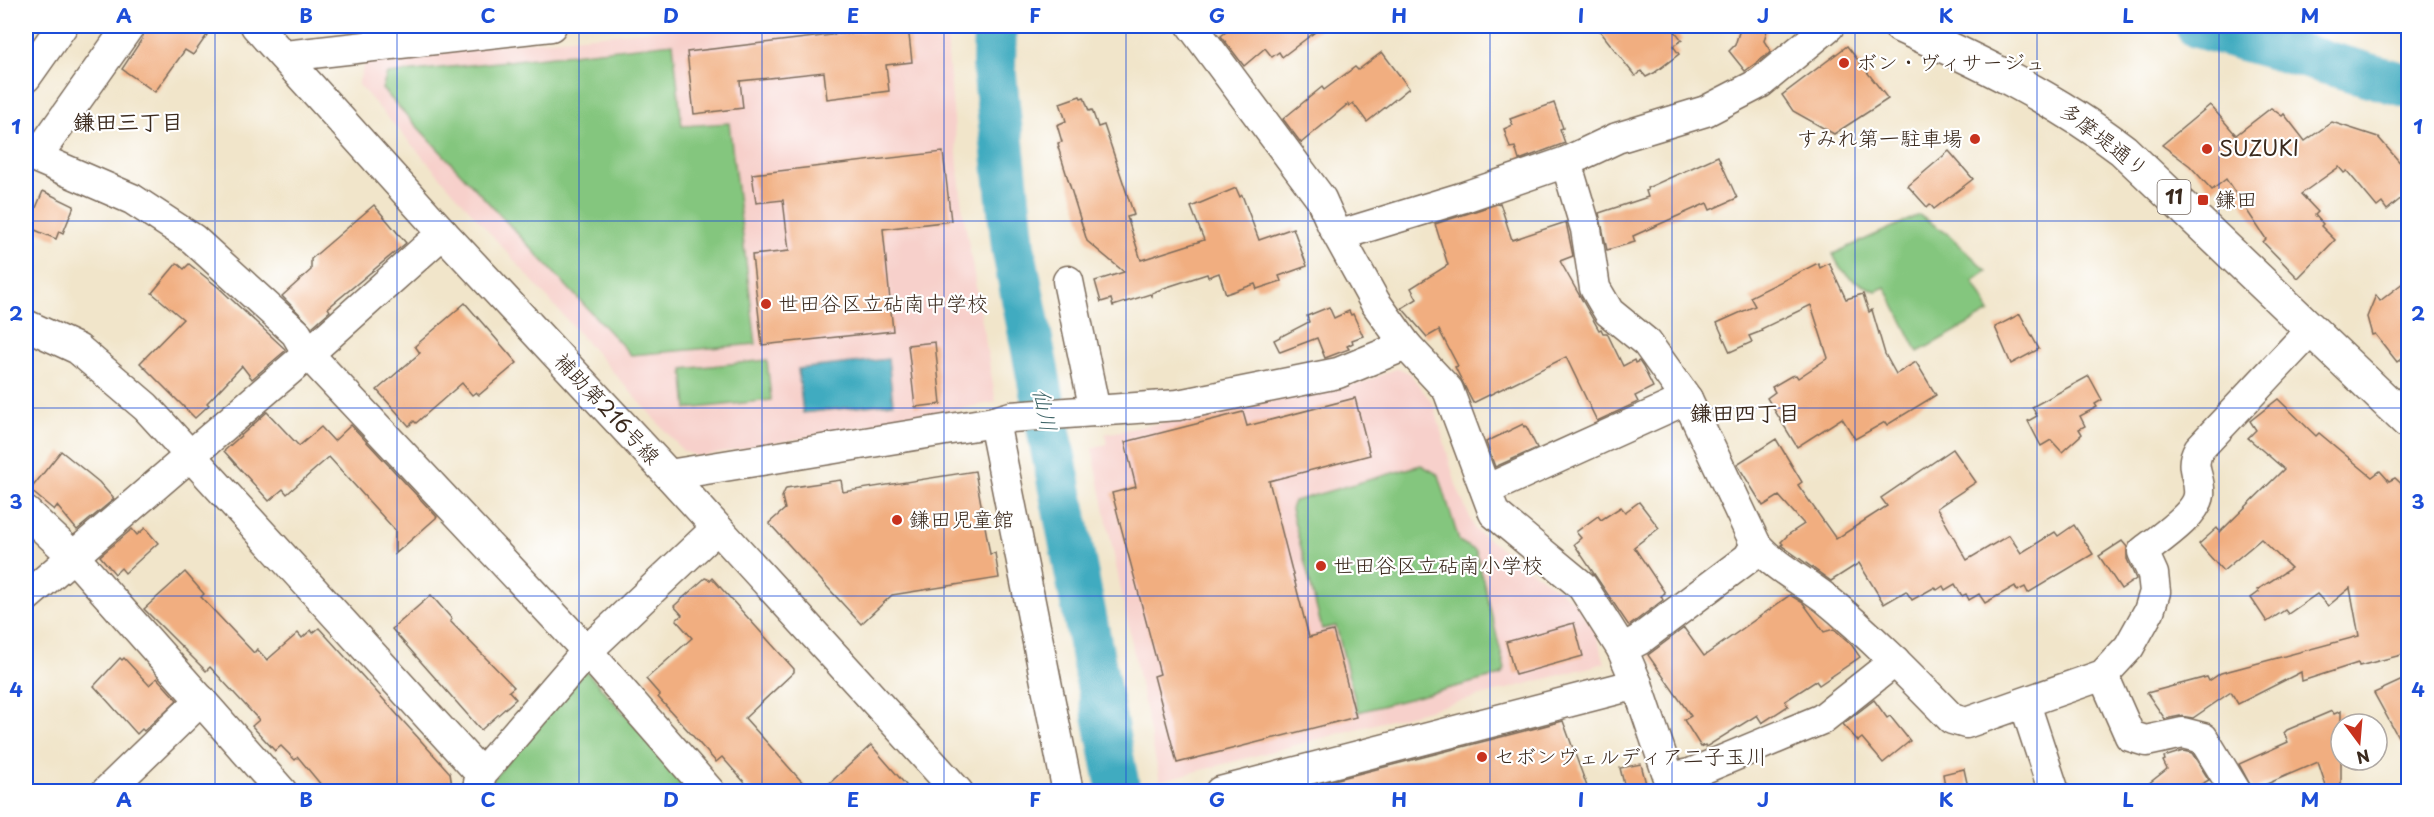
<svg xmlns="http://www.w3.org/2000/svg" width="2434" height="817" font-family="'Playpen Sans','Klee One',sans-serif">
<rect width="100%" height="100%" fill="#fff"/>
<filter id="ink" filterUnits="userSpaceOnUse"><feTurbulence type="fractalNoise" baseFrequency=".0167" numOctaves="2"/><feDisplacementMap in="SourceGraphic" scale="12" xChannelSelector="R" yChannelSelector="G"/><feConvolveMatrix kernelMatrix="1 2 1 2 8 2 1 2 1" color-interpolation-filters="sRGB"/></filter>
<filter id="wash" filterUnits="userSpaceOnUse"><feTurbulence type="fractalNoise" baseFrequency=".008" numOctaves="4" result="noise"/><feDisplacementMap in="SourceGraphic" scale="24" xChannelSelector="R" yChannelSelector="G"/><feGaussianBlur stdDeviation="1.35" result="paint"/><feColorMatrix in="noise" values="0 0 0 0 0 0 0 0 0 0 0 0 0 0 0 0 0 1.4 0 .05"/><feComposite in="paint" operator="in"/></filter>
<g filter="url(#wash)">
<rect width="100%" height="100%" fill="#f1e5ca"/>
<g fill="#f7d0cb">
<path d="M698,26H948V56L962,206L996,402L699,457L683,451L358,84L367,57Z"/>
<path d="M1398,368L1409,373L1434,405L1456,485L1475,530L1575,602L1596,633L1605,663L1160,781L1092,448L1107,444L1105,434L1362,383Z"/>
</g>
<g fill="#84c67e" stroke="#60784e" stroke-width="1.5">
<path d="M673,43L682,126L729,123L756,344L631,355L382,89L387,74Z"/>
<path d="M1919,215L1948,234L1987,271L1973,281L1990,312L1918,352L1885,287L1876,291C1855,282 1842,276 1833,254Z"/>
<path d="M767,360L771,400L687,409L683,369Z"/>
<path d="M1421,465L1439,475L1459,541L1476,551L1505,669L1501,675L1358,712L1336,626L1322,629L1291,509L1294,501Z"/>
<path d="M585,670L695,791H494L493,779Z"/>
</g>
<path fill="#41abc0" stroke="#3e6a6f" stroke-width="1.5" d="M888,359L893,403L803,413L798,369Z"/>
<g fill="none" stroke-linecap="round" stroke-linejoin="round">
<g stroke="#41abc0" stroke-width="44">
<path d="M995,26L994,66L1013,247L1119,792"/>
<path d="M2197,26L2408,86"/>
</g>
</g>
<g id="blocks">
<g fill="#f1ae80">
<path d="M146,26H195L207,35L193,55L185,50L155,92L122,69L142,39Z"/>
<path d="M908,26L912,62L886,65L889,91L827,99L824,72L740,81L743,108L694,114L687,52Z"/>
<path d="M1233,26H1323L1282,57L1279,52L1272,57L1265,48L1244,66L1221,36Z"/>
<path d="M1596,26H1671L1682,40L1673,46L1679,54L1654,73L1646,77L1641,71L1635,76Z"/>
<path d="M1741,26H1768L1764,41L1771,52L1745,71L1729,51L1735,45Z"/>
<path d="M1847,46L1888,99L1834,134L1793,111L1782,95Z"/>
<path d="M1382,52L1409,88L1367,122L1353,103L1349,106L1348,104L1301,143L1283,119L1322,87L1324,90L1355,67L1358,70Z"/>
<path d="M1080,96L1081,98L1084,97L1089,111L1092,110L1098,127L1104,125L1134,215L1127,217L1141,260L1204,240L1191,207L1236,188L1240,197L1242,195L1259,240L1293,228L1307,266L1279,276L1281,281L1257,289L1255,284L1226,294L1219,273L1208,277L1207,274L1164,288L1152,293V296L1150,294L1113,306L1111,299L1101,302L1095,281L1124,272L1087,241L1058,147H1059L1058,143L1062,142L1057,125L1066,121L1060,103Z"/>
<path d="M1554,103L1563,128L1560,129L1565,143L1519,160L1515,147L1510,148L1504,129L1513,125L1510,119Z"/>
<path d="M2210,105L2236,135L2271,108L2282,116L2284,114L2305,141L2332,122L2378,137L2409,173V192L2387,210L2382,203L2377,207L2347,171L2344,173L2339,167L2301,194L2318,212L2315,215L2323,224L2321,226L2335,240L2298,278L2263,242L2266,239L2226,179L2212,190L2190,166L2162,145Z"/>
<path d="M1949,151L1973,179L1934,209L1930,204L1927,207L1908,186Z"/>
<path d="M943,152L951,221L883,229L893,331L762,345L752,255L789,251L783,200L756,203L752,174Z"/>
<path d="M1718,156L1737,198L1710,210L1707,203L1633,236L1635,242L1607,250L1599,213L1648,197L1646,191L1648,190L1647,188Z"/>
<path d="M43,191L74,206L63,233L59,231L56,239L28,227Z"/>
<path d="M1500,203L1512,240L1566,222L1573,256L1560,261L1599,330L1601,329L1603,333H1607L1623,366L1634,360L1635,363L1639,361L1643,367L1653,387L1635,396L1638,402L1597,421L1566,357L1473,403L1455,367L1458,366L1439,330L1427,337L1402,308L1417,299L1411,288L1448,265L1435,224Z"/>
<path d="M374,205L406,243L328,308L330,311L312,327L282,296L311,270V259Z"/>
<path d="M177,263L184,269L189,264L218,287L285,349V351L252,379L242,366L207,403L209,405L195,418L140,363L183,319L152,293Z"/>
<path d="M1818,263L1820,268L1829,263L1846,299L1863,294L1869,312L1872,310L1885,354L1896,374L1916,362L1936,395L1887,425L1885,422L1855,439L1842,418L1797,447L1767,398L1775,392L1772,387L1791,376L1796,375L1798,378L1828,358L1811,305L1761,329L1762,331L1749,336L1752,342L1730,352L1717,323L1755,306L1750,297Z"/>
<path d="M2409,278V352L2397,362L2375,334L2372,335L2367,317L2376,295L2380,301Z"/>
<path d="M465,303L517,363L479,395L476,392L472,395L462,383L416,423L414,421L409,426L377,390L420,353L415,346Z"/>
<path d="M1329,307L1334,318L1349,311L1351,315L1353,314L1363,336L1352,340L1353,343L1347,346L1349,349L1325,358L1317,338L1280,352L1274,340L1309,322L1307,316Z"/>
<path d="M2020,314L2039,349L2011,364L1995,327Z"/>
<path d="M935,342L941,404L915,407L908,345Z"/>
<path d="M2089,376L2102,400L2095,404L2097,407L2080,416L2085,426L2079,429L2082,434L2062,452L2051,440L2041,446L2028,421L2037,416L2032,407Z"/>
<path d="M1355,398L1370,455L1269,481L1309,637L1333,631L1356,717L1177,763L1154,676L1160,674L1112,493L1136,487L1125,442L1243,412L1247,426Z"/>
<path d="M2278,399L2316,436L2319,433L2372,477L2380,471L2389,481L2395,478L2409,491V653L2359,666L2358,663L2302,681L2301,672L2238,704L2231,692L2193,718L2180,716L2165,719L2147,693L2207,677L2209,681L2221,673L2359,636L2350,588L2328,606L2317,594L2288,614L2285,610L2267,622L2251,598L2259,592L2257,590L2291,568L2261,539L2223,571L2199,544L2217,528L2220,532L2284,469L2248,438L2256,430L2250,421Z"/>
<path d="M267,412L299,446L321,427L334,441L351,425L437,517L395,554V530L329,457L287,494L283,489L269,501L224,451Z"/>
<path d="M1523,424L1524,427L1526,426L1537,448L1495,467L1486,442Z"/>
<path d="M1776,439L1802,482L1798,485L1836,539L1887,506L1881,498L1953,449L1976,482L1937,508L1967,560L2009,535L2021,553L2055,532L2058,536L2074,525L2093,554L2028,593L2025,587L2017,591L2015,586L1985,603L1979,594L1969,600L1966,594L1962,596L1955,584L1945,590L1943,586L1937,590L1935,587L1912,600L1906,591L1884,604L1859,563L1831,581L1781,545L1783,544L1781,542L1789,534L1804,524L1779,496L1763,506L1737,464Z"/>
<path d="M61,451L99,482L114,499L77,530L57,506L54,510L30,490Z"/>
<path d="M975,471L990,554L995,553L999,578L892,595L861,624L769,523L785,509L782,497L786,488L841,480L843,492Z"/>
<path d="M1639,502L1659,528L1634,547L1665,593L1661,596L1663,600L1629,626L1574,544L1581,538L1576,532L1598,516L1601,520L1621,507L1625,512Z"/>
<path d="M145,528L158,543L125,573L121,568L115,574L100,556L132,529L137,535Z"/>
<path d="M2122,541L2127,547V559L2136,579L2121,589L2099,556Z"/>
<path d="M185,572L204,594L201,597L254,653L257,649L267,660L298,633L302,638L311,630L313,633L319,628L450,773L453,792H327L298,757L295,760L281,746L275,751L252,726L259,720L210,667L206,671L144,609Z"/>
<path d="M705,578L710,580L712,578L794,669V672L745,718L811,792H753L722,757L716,762L658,697L660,695L646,679L692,638L676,620L682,615L674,606Z"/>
<path d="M431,595L452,619L450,621L514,687L509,691L516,699L481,730L392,629Z"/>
<path d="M1790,595L1803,603L1824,632L1834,629L1851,644L1860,657L1819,685L1816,681L1785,701L1788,706L1762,723L1757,715L1706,747L1705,745L1701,747L1684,720L1691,716L1648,655L1684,628L1704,656Z"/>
<path d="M1574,623L1583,656L1515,675L1506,642Z"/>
<path d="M120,658L122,660L124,658L149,685L157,678L177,700L144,731L142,729L137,734L94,686Z"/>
<path d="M2409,677V757L2374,693Z"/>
<path d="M1874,700L1887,718L1890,716L1910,741L1883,763L1862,738L1858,741L1843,724Z"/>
<path d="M2332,711L2334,714L2341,711V792H2328L2318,762L2253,790L2239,764L2288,742L2284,733L2287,730Z"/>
<path d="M1563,721L1589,792H1311V786Z"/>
<path d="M871,745L912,792H820Z"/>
<path d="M2183,751L2192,753L2209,780L2187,792H2138L2167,769L2163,761L2165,760L2164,757Z"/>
<path d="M1641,764L1648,792H1626L1620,768Z"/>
<path d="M1964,769L1969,792H1946L1943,774Z"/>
</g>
</g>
</g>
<g filter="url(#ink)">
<use href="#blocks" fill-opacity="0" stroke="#7b6b5a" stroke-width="1.5"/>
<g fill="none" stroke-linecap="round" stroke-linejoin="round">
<defs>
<g id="minor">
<path d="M256,26L443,233L669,475L958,792"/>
<path d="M1192,26L1321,199L1333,226L1375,302L1406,345L1448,390L1494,513L1582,586L1622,649L1637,684L1669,778L1676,792"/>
<path d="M285,56L551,26"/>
<path d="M26,77L62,26"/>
<path d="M26,153L132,199L193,239L296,333L308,354L587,651L710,792"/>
<path d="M37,156L129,26"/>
<path d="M1566,162L1586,229L1595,288L1609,312L1647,343L1687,399L1756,545C1775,567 1802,580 1825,598C1870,635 1911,677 1952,719L1966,723L2103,675L2129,647L2149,611L2155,592L2153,574L2143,552C2158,540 2197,514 2199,495C2201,476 2188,468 2199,449L2312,329"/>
<path d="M1340,235L1461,198L1566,162L1617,138L1706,111L1760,83L1829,26"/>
<path d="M1068,281L1095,411"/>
<path d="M26,325L78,349L146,407L481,774"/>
<path d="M994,422L1068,792"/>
<path d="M669,475L994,422L1011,417L1178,405L1338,373L1406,345"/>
<path d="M1486,490L1687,399"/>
<path d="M26,512L74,557L282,792"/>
<path d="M26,597L308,354L443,233"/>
<path d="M1622,649L1639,640L1748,558L1756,545"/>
<path d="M2103,675L2130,736L2146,741L2183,733L2203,738L2236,792"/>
<path d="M2025,704L2054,792"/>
<path d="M1669,778L1690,774L1822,719L1895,661"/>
<path d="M106,792L201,700"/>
<path d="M477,792L481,774L587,651L717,528"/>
<path d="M1220,792L1637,684"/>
</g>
<path id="major" d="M1900,26C1978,61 2055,98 2123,150L2408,422"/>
</defs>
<use href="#minor" stroke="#7b6b5a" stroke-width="33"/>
<use href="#major" stroke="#7b6b5a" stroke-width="36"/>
<use href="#minor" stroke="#fff" stroke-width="30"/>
<use href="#major" stroke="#fff" stroke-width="33"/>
</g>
</g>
<path fill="none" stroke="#1d4ed8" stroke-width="1.5" stroke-opacity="0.55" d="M215,26V792M397,26V792M579,26V792M762,26V792M944,26V792M1126,26V792M1308,26V792M1490,26V792M1672,26V792M1855,26V792M2037,26V792M2219,26V792M26,221H2408M26,408H2408M26,596H2408"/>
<g fill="#c8321e" stroke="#fff" stroke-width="2">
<circle cx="1844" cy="63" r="6"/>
<circle cx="1975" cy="139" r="6"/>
<circle cx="2207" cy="149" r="6"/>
<rect x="2197" y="194" width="12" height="12" rx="3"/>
<circle cx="766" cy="304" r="6"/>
<circle cx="897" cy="520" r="6"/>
<circle cx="1321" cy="566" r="6"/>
<circle cx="1482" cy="757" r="6"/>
</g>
<g text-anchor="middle" stroke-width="4.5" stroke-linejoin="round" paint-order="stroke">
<rect fill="#fff" stroke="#766a62" stroke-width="1.5" x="2157.5" y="180" width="33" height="34" rx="4.5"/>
<g font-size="20" font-weight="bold" fill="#3b2a1e">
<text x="2174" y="204">11</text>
</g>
<g font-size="21" fill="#3b2a1e" stroke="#fff" text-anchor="start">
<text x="1856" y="70">ボン・ヴィサージュ</text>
<text x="1963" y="146" text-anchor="end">すみれ第一駐車場</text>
<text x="2219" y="156">SUZUKI</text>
<text x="2215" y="207">鎌田</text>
<text x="778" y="311">世田谷区立砧南中学校</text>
<text x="909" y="527">鎌田児童館</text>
<text x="1333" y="573">世田谷区立砧南小学校</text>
<text x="1494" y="764">セボンヴェルディア二子玉川</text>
</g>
<g font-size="21" fill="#3b2a1e" stroke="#fff">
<text transform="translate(2104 140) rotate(38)" y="7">多摩堤通り</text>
<text transform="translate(607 409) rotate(47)" y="7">補助第216号線</text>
</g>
<g font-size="22" font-weight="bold" fill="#3b2a1e" stroke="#fff">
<text x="128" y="130">鎌田三丁目</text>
<text x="1745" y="421">鎌田四丁目</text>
</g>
<g font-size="22" font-style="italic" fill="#3e6467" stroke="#fff">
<text transform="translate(1045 410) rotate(79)" y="8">仙川</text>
</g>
</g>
<rect width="2434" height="817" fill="none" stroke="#fff" stroke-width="66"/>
<g transform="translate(2359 742) rotate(164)"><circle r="28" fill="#ffffff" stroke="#b1aaa5" stroke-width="1.5"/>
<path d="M0-4.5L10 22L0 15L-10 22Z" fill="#c8321e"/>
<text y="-9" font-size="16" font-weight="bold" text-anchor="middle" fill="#3b2a1e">N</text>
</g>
<rect x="33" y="33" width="2368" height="751" fill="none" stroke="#1d4ed8" stroke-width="2"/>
<g font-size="20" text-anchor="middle" font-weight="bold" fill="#1d4ed8">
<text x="124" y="23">A</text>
<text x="306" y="23">B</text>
<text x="488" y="23">C</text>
<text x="671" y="23">D</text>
<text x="853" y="23">E</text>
<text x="1035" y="23">F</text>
<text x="1217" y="23">G</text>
<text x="1399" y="23">H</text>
<text x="1581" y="23">I</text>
<text x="1763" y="23">J</text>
<text x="1946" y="23">K</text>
<text x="2128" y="23">L</text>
<text x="2310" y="23">M</text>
<text x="16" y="134">1</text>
<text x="2418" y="134">1</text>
<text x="16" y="321">2</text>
<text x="2418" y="321">2</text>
<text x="16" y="509">3</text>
<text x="2418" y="509">3</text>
<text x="16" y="697">4</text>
<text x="2418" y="697">4</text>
<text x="124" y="807">A</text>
<text x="306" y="807">B</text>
<text x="488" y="807">C</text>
<text x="671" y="807">D</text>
<text x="853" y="807">E</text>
<text x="1035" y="807">F</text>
<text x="1217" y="807">G</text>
<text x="1399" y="807">H</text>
<text x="1581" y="807">I</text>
<text x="1763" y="807">J</text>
<text x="1946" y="807">K</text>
<text x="2128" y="807">L</text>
<text x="2310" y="807">M</text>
</g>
</svg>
